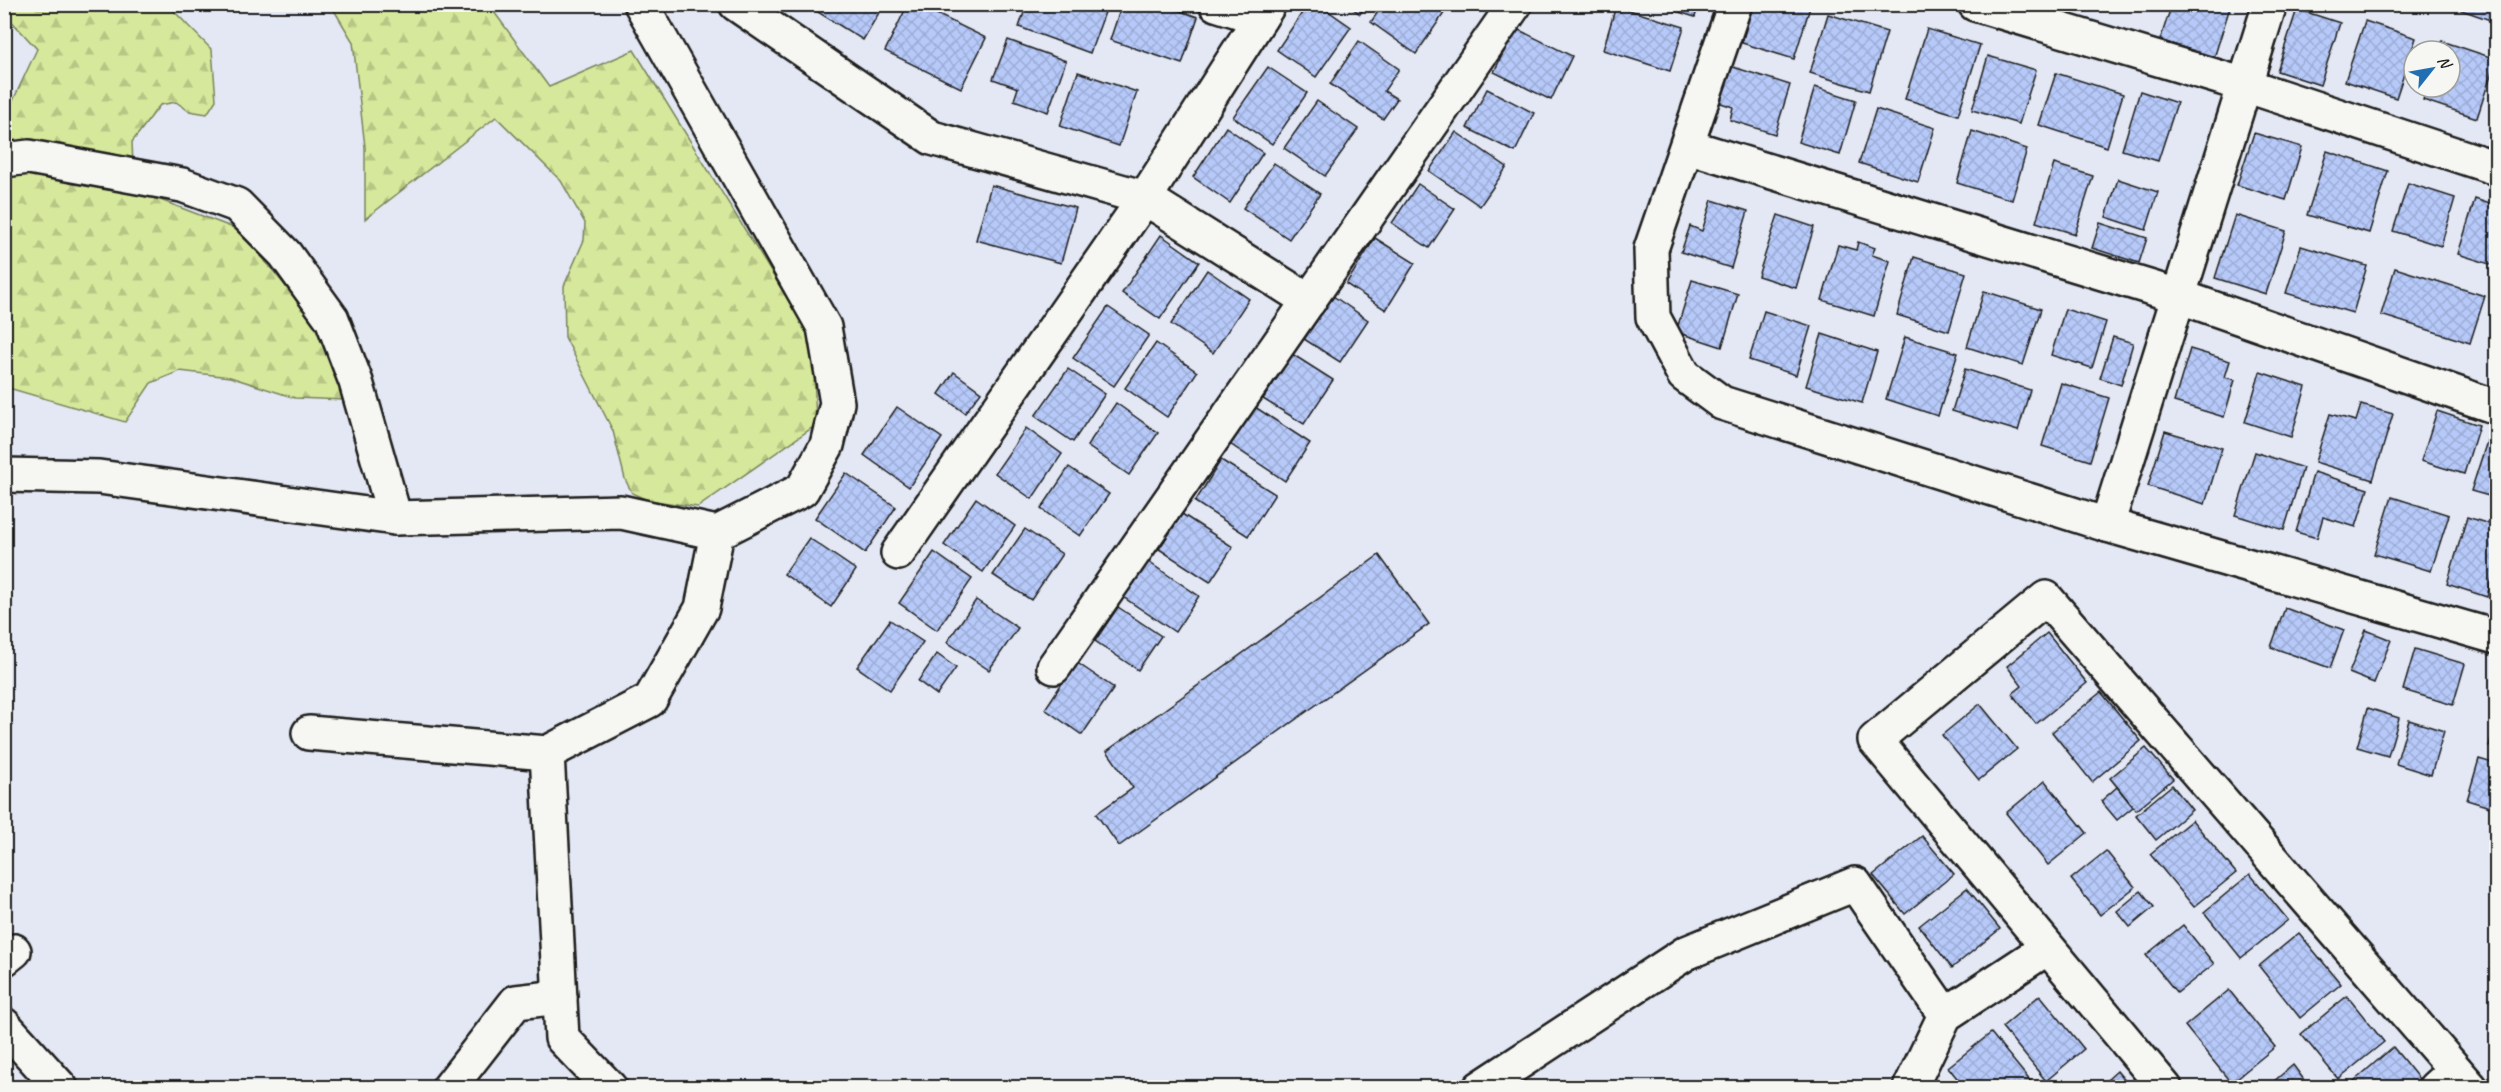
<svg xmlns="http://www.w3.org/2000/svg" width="2501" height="1092" font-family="Caveat,sans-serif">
<defs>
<pattern id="forest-firs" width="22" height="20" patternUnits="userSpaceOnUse" patternTransform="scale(1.5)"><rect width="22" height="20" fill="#d6e89b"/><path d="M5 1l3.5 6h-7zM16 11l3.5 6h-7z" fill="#b7c685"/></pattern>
<pattern id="building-cross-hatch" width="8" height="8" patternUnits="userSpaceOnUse" patternTransform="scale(1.5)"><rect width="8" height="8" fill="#b6c9f9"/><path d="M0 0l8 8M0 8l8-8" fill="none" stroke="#9cacd5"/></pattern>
</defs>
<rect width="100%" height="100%" fill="#e3e8f4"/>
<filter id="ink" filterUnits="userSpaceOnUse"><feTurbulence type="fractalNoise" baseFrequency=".0167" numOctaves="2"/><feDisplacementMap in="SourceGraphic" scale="12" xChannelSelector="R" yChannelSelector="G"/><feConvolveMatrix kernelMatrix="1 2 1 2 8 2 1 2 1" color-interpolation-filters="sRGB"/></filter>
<g filter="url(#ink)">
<g fill="url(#forest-firs)" stroke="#79825c" stroke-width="1.5">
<path d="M5,5H174L171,8L212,50L216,100L207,114L189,111L176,102L160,105L132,142L134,190L239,230L319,326L340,370L344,400L295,398L230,377L180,371L151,383L125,422L5,387V118L37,49L5,14Z"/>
<path d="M331,5H489L549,87L634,50L813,340L816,425L698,507L647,500L632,493L625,479L613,431L565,337L564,286L584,240L585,223L561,181L496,117L365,219V147L353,42Z"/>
</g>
<g fill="url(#building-cross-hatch)" stroke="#1c1c1c" stroke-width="1.5">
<path d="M816,4H884L863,40L813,9Z"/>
<path d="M908,4H916L986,38L961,88L885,51Z"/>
<path d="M1027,4H1108L1090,53L1019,27Z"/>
<path d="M1122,4H1159L1198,17L1182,64L1110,40Z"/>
<path d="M1308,4H1318L1351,27L1316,77L1277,50Z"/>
<path d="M1347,4H1367L1360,14Z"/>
<path d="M1383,4H1446L1449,6L1416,54L1371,22Z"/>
<path d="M1653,4H1699L1695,17Z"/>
<path d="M1753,4H1811L1794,59L1742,43Z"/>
<path d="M2172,4H2231L2214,58L2160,40Z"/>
<path d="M2451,4H2496V22L2450,6Z"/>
<path d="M1616,6L1684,27L1670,71L1603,50Z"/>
<path d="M2297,9L2340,23L2320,85L2277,71Z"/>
<path d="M1828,14L1887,32L1869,91L1810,73Z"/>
<path d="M2365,21L2416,38L2396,98L2345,81Z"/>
<path d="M1515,28L1572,56L1551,100L1494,72Z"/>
<path d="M1927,29L1980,45L1958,115L1905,99Z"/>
<path d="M1008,40L1066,61L1048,112L1014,100L1018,88L993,79Z"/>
<path d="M1359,41L1399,69L1384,91L1397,99L1383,119L1330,84Z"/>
<path d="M2442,41L2496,59L2477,118L2423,100L2427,87H2450V51H2439Z"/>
<path d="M1988,56L2036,70L2019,124L1972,110Z"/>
<path d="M1730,66L1790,85L1775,134L1730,120L1733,107L1718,102Z"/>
<path d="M1268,67L1307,93L1272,144L1233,117Z"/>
<path d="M1078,72L1137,92L1119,146L1060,126Z"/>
<path d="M2056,73L2123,94L2107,147L2039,125Z"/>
<path d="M1815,87L1856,100L1840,155L1798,142Z"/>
<path d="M1487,89L1534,113L1515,152L1467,128Z"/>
<path d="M2140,91L2177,103L2158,161L2122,150Z"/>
<path d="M1317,101L1358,129L1325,176L1284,148Z"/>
<path d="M1876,109L1935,128L1918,182L1859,163Z"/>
<path d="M1226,127L1263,153L1230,203L1193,177Z"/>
<path d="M1972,131L2027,149L2012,200L1957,183Z"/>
<path d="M1456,132L1507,167L1480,206L1429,171Z"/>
<path d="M2254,133L2302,147L2286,200L2237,185Z"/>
<path d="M2327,151L2388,171L2369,233L2307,215Z"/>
<path d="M1274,163L1320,194L1289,239L1243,208Z"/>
<path d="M2054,164L2093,176L2075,234L2036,222Z"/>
<path d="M2118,179L2158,192L2146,230L2106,217Z"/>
<path d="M2408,183L2455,198L2441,246L2393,231Z"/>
<path d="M1418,184L1455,209L1429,248L1392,223Z"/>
<path d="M991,185L1076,208L1061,263L976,240Z"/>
<path d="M2475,199L2496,206V266L2458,254Z"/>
<path d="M1712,200L1748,211L1731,268L1681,252L1690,226L1702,231Z"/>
<path d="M1778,215L1814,227L1796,288L1758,276Z"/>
<path d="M2235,215L2286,231L2266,294L2215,278Z"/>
<path d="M2100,223L2147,238L2139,263L2092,248Z"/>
<path d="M1161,235L1199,262L1160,319L1122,293Z"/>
<path d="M1375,238L1415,263L1386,310L1346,284Z"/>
<path d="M1858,242L1875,248L1872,255L1890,261L1874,316L1822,300L1838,245L1856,250Z"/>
<path d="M2301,246L2367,266L2353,313L2286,293Z"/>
<path d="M1914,257L1966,273L1949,331L1897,315Z"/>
<path d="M2395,268L2485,296L2470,343L2381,315Z"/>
<path d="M1207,270L1249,299L1213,353L1171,324Z"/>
<path d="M1692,280L1738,294L1722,347L1676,332Z"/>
<path d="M1984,291L2041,309L2023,365L1967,347Z"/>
<path d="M1333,296L1368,320L1340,362L1304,339Z"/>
<path d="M1108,307L1149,335L1114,386L1073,358Z"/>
<path d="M2065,309L2106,322L2092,368L2051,355Z"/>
<path d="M1764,311L1811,326L1796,375L1749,360Z"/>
<path d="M1822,334L1877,352L1862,403L1806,386Z"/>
<path d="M1905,337L1958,353L1938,416L1886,399Z"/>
<path d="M2113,337L2133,343L2121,385L2100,378Z"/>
<path d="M1156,343L1197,372L1167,417L1125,388Z"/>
<path d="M2190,349L2230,361L2225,377L2235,380L2224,417L2174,402Z"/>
<path d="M1292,354L1333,380L1304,424L1263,399Z"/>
<path d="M1068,369L1105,394L1073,442L1035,416Z"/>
<path d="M1965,369L2030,390L2018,431L1952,411Z"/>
<path d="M954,372L981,392L965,413L939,394Z"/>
<path d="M2260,372L2306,387L2291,437L2245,422Z"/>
<path d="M2061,383L2109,398L2090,461L2042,446Z"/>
<path d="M1116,403L1158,433L1129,475L1087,446Z"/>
<path d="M2361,405L2393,414L2373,480L2315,462L2330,414L2356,421Z"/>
<path d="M897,407L942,438L909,487L864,455Z"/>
<path d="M1255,407L1310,443L1285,481L1230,444Z"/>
<path d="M2437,411L2479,425L2464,474L2421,461Z"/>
<path d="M1026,428L1062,454L1032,499L995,473Z"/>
<path d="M2165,431L2222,448L2205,504L2148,486Z"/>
<path d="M2489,435L2496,437V498L2471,491Z"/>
<path d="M2255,452L2303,468L2284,530L2235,515Z"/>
<path d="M1221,460L1275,494L1248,536L1195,502Z"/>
<path d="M1069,467L1109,494L1080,536L1041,509Z"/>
<path d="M2314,472L2368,489L2356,527L2323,517L2317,538L2296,532Z"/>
<path d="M846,473L896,507L865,553L815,518Z"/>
<path d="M2392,497L2449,515L2431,571L2374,554Z"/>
<path d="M976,498L1015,526L983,572L944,545Z"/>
<path d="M1182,514L1233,547L1210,582L1159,549Z"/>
<path d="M2467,517L2496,526V564L2487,597L2447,584Z"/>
<path d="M1025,529L1062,554L1031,600L993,575Z"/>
<path d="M809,538L856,570L831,607L784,574Z"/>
<path d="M934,552L972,579L937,630L899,603Z"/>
<path d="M1379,555L1429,624L1119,846L1096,814L1133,788L1107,751Z"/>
<path d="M1147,561L1199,596L1175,632L1123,597Z"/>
<path d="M976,600L1018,628L989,670L947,642Z"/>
<path d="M1118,607L1161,636L1138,670L1095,641Z"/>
<path d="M2285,608L2344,630L2330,668L2271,647Z"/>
<path d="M890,620L923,642L890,690L857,667Z"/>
<path d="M2366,630L2391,640L2374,683L2349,673Z"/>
<path d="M2047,633L2087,683L2036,724L2012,694L2022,686L2007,666Z"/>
<path d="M2415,649L2465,664L2453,705L2403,690Z"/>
<path d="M937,654L956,668L937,695L918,681Z"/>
<path d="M1076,662L1114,688L1082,735L1045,709Z"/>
<path d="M2101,692L2141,741L2092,782L2052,732Z"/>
<path d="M1980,704L2017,749L1979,780L1942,735Z"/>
<path d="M2368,708L2399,718L2388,756L2357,747Z"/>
<path d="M2409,720L2444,731L2431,775L2396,764Z"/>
<path d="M2496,722V749L2489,746Z"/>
<path d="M2146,748L2173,779L2136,810L2110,778Z"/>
<path d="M2479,759L2496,764V809L2467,800Z"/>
<path d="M2045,781L2087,833L2048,865L2006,813Z"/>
<path d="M2172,785L2192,810L2156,840L2136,815Z"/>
<path d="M2117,787L2133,807L2117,820L2101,801Z"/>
<path d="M2192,820L2236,873L2194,907L2150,854Z"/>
<path d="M1922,836L1954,874L1905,914L1873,875Z"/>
<path d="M2106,851L2135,887L2100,915L2071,879Z"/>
<path d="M2250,874L2288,920L2241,958L2204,912Z"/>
<path d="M1967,888L2000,929L1952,968L1919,926Z"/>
<path d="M2141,891L2154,907L2130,927L2117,911Z"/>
<path d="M2183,925L2214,964L2177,993L2146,955Z"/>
<path d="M2299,933L2341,984L2300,1018L2259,966Z"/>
<path d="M2229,990L2275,1047L2231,1083L2185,1026Z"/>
<path d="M2040,995L2084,1049L2046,1081L2002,1027Z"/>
<path d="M2347,996L2384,1042L2338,1079L2301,1034Z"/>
<path d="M1991,1033L2036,1088H1965L1948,1067Z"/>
<path d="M2393,1047L2419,1079L2409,1088H2346Z"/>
<path d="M2293,1065L2310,1088H2266Z"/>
<path d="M2117,1071L2131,1088H2098Z"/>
</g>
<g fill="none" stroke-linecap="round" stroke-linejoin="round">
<defs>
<g id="minor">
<path d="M736,4L932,138L1145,198L1309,301"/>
<path d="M1216,4L1260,18"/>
<path d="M1735,4L1651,249L1653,317L1684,375L1722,403L2107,525"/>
<path d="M1975,4L2245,85L2496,168"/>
<path d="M2270,4L2107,525L2496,637"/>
<path d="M1687,146L2178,296L2496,407"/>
<path d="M4,160L29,157L182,185L237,205L285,254L332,319L356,382L395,518"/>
<path d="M4,475L99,477L395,518L621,512L717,533L802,490L827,445L837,403L824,327L641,4"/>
<path d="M898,553L1145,198L1269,4"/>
<path d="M1054,667L1515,4"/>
<path d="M309,733L547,753"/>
<path d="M4,959L14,951"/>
<path d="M4,1025L61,1088"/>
<path d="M449,1088L516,1002L560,997"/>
<path d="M610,1088L562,1038L547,753L650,700L702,608L717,533"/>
<path d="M1480,1088L1686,953L1855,884L1945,1015"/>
<path d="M1910,1088L1945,1015L2047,948"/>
<path d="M2165,1088L1875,740L2046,598L2471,1088"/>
<path d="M2435,1088L2455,1070"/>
</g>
</defs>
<use href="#minor" stroke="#1c1c1c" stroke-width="38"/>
<use href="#minor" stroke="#f6f6f2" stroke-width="33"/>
</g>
</g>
<rect width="2501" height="1092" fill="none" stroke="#f6f6f2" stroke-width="24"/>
<rect x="12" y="12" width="2477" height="1068" fill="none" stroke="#1c1c1c" stroke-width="2" filter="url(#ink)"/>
<g transform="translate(2432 69) rotate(59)"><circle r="28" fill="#f6f6f2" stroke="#9f9f9c" stroke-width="1.5"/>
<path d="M0-4.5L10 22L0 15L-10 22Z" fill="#1f6fb2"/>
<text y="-9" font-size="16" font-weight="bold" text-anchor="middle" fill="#1c1c1c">N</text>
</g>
</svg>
